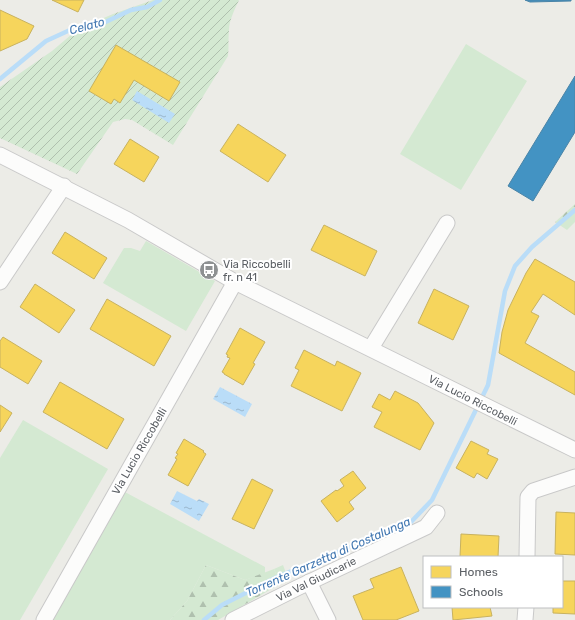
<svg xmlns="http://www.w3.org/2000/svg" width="575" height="620" font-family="Rubik,sans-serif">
<defs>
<pattern id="forest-firs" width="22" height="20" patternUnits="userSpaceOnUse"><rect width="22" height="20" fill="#d4e9d2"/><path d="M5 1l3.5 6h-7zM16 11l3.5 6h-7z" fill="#afc0ae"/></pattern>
<pattern id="garden-furrows" width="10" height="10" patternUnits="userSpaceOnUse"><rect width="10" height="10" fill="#d4e9d2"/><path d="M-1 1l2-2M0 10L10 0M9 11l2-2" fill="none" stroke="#afc0ae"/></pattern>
<pattern id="water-ripples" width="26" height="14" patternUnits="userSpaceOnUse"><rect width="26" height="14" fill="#baddf8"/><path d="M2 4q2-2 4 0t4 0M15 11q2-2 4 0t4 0" fill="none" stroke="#9ab7cc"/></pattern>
</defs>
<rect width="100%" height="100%" fill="#ecece7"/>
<g fill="#d4e9d2">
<path d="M466,44L527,81L461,190L400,154Z"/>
<path d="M146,241L215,281L186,331L103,283L124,248H131L140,251Z"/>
<path d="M23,420L108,469L20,620H0V458Z"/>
<path d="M123,491L265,567V573L245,580L206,565L187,601L170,620H51Z"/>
<path d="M283,565L289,581L280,584L274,569Z"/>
</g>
<g fill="url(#forest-firs)">
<path d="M575,204V222L567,230L555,222Z"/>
<path d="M206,565L245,580L274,569L280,584L218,620H170L187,601Z"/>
</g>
<path fill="url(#garden-furrows)" d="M153,0H239C235,9 229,20 229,30C228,39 229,47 228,56L173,145L132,120L125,119L113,122L77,174L0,138V87L52,51L78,29L113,14Z"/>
<g fill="url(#water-ripples)">
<path d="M137,91L175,114L169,123L132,100Z"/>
<path d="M220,387L252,404L245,417L213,399Z"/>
<path d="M177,491L197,501L199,499L209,504L199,521L170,504Z"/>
</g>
<g fill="#f6d55c" stroke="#c8b25f">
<path d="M52,0H84L78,12Z"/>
<path d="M0,10L34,26L27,39L0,51Z"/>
<path d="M116,45L180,82L169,101L134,80L120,103L114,99L111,104L89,91Z"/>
<path d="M238,124L286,155L268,182L220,151Z"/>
<path d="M130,139L159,157L144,182L114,164Z"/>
<path d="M324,225L377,251L365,276L311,250Z"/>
<path d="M65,232L107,258L94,279L52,253Z"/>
<path d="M535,259L575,282V315L543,294L531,312L539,316L525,343L575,372V395L499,353L502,332L508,310L526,273Z"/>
<path d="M35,284L75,310L59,333L20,307Z"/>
<path d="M434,289L469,306L453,340L418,323Z"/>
<path d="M107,299L171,336L154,366L90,329Z"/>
<path d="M240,328L265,342L253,363L255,364L243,385L224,374V373L222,372L230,358L227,357L228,355L226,354Z"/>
<path d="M3,337L42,361L28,384L0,367V341Z"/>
<path d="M304,350L335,366L337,361L361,373L342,411L291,386L299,370L295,368Z"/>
<path d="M60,382L124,419L107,449L43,412Z"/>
<path d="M395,391L418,403L434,423L420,450L374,427L382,412L372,407L379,394L390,400Z"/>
<path d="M0,405L12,413L0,432Z"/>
<path d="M184,439L204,451L203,452L206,454L188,486L168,475L177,459L175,458L178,454L176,453Z"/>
<path d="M471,441L489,450L487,454L498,459L487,479L477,473L474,478L456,468Z"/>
<path d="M353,471L366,488L349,502L354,509L337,522L321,501L336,490L337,491L344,486L340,480Z"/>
<path d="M252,479L273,490L254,529L232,519Z"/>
<path d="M556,512L575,513V555L555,554Z"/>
<path d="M461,534L499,536L498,557H460Z"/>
<path d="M401,567L419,611L396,620H363L353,596L374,588L370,579Z"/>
<path d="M562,581H575V614L553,613V607H562Z"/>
<path d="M452,607H490L492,616L453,620Z"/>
</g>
<g fill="#4393c3" stroke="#4a84a7">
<path d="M525,0H571V1L530,2Z"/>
<path d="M575,76V132L533,201L508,186Z"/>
</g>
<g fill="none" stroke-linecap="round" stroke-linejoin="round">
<g stroke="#baddf8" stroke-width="4.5">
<path d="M0,79L46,41L70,30L99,25L131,10L147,7L160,0"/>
<path d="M204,620L222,605L277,577L411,522L432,500L488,385L505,291L515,266L532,247L575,210"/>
</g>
<defs>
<g id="street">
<path d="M0,155L128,220L235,282L575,450"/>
<path d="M0,282L64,186"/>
<path d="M371,348L447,223"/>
<path d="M527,557L528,497L533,491L575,477"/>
<path d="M309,582L328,620"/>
<path d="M44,620L235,282"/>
<path d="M233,620L297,588L426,527L437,513"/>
<path d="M525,620L526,607"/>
</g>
</defs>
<use href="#street" stroke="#c9c9c9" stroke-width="17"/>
<use href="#street" stroke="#fcfcfb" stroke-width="15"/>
</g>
<defs>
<symbol id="bus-disc" viewBox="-11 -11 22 22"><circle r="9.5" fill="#8e9192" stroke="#fff"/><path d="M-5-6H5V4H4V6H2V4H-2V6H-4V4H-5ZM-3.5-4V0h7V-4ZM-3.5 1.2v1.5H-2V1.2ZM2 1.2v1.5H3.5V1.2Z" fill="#fff"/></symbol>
</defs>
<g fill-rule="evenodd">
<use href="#bus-disc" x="198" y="259" width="22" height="22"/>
</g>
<g text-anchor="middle" stroke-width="4" stroke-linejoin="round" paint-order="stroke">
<g font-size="11" fill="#5c6065" stroke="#fff" text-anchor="start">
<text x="223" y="268">Via Riccobelli<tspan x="223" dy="13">fr. n 41</tspan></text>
</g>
<g font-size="11" fill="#5c6065" stroke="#fff">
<text transform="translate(473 400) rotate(27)" y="4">Via Lucio Riccobelli</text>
<text transform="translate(139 451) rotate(-60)" y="4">Via Lucio Riccobelli</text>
<text transform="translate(316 579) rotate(-26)" y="4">Via Val Giudicarie</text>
</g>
<g font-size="12" font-style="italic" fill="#4177b1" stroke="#fff">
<text transform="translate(87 26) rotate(-15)" y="4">Celato</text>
<text transform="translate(328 557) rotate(-24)" y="4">Torrente Garzetta di Costalunga</text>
</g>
</g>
<rect x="423" y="556" width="140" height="52" fill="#ffffff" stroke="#bebfc1"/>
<rect x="431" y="566" width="20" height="12" fill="#f6d55c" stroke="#bebfc1"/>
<text x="459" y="576" font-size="12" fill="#5c6065">Homes</text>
<rect x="431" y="586" width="20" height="12" fill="#4393c3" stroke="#bebfc1"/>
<text x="459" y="596" font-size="12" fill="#5c6065">Schools</text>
</svg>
